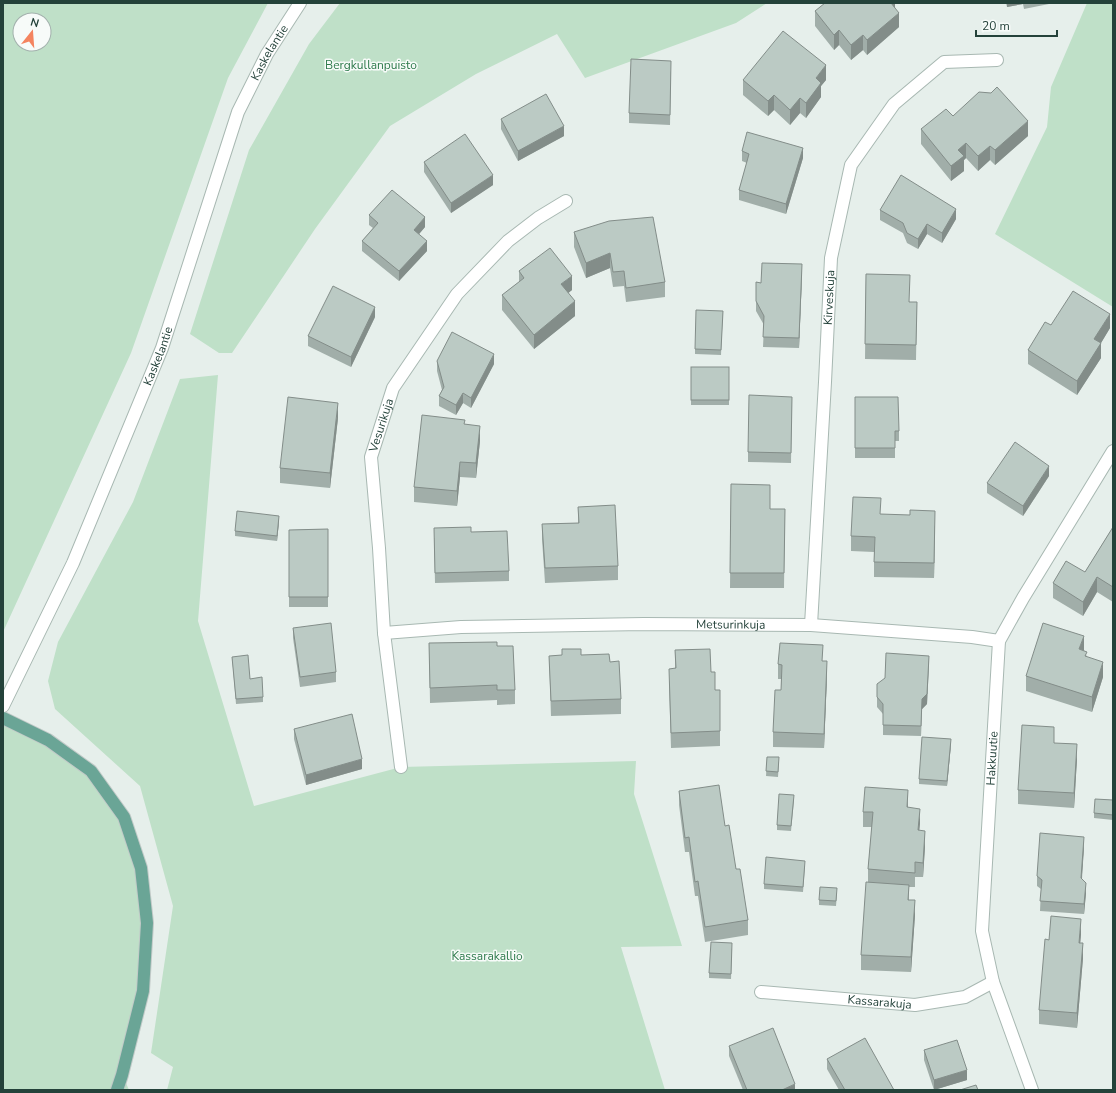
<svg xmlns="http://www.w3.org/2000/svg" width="1116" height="1093" font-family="'Nunito Sans',sans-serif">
<rect width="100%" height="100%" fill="#e6efeb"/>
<g fill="#bfe0c8" fill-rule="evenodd">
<path d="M3,3H268L228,78L131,353L3,632ZM20,20H44V44H20Z"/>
<path d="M340,3H767L736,23L585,78L557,34L476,74L390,126L315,229L232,353H219L190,334L249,150L309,44Z"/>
<path d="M1087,3H1113V307L995,234L1047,127L1051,87Z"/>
<path d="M218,375L198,621L254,806L401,767L636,761L634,794L682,946L621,947L665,1090H167L173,1067L151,1053L173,906L140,786L55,709L48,681L58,642L133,502L180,379Z"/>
<path d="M3,718L91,771L124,817L141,868L143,991L122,1074L129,1090H3Z"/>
</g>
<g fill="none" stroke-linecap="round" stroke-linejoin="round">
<defs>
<g id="minor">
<path id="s1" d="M811,625L825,382L831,258L851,165L894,104L944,62L997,60"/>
<path id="s2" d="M384,633L461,627L644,624L811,625L972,637L999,641"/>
<path id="s3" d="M3,706L73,563L162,348L238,112L267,54L300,3"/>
<path id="s4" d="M401,767L384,633L379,548L371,457L393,388L457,294L508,241L538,218L566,201"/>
<path id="s5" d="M761,992L915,1005L965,997L993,982"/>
<path id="s6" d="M1032,1090L993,982L982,931L999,641L1023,598L1113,451"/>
</g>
<path id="major" d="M3,718L48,740L91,771L124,817L141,868L147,923L143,991L122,1075L117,1090"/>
</defs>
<use href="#minor" stroke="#a8b8b2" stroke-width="14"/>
<use href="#major" stroke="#c2cac8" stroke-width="14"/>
<use href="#minor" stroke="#fff" stroke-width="12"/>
<use href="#major" stroke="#6aa596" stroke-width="12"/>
</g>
<g fill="#a1aea9">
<path d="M895,3V7L899,27L867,55L863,50L851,60L839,45L834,50L815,26V11Z"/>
<path d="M1006,3H1054L1024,9L1023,4L1007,7Z"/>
<path d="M671,71L670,125L629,123V113Z"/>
<path d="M743,80H826L821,86V97L806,118L800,113L790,125L774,110L768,116L743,95Z"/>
<path d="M953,116L1028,136L995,165L990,160L978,171L966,158L964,160V171L951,181L921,144V129Z"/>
<path d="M501,119L564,136L518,161L501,129Z"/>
<path d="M742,151L803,158L786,214L739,200V190L747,163L742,161Z"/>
<path d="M424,162L493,185L451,213L424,172Z"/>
<path d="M880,210L956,219L942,243L927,234L918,249L907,243L903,233L880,220Z"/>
<path d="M369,215L425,227L419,234L427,251L399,281L362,251V241L373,228L369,225Z"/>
<path d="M574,232L665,282V297L626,302L624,286L613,287L610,268L586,278L574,247Z"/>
<path d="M519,271L572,290L568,293L575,316L534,349L502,310V295L519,282Z"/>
<path d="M866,274L910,302H917L916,360L865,359Z"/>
<path d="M802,275L799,348L763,347L764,325L756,311V282L761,283Z"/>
<path d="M723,311L721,355L695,354V349Z"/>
<path d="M375,317L351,367L308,346V336Z"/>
<path d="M1051,325L1110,328L1101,343V358L1077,395L1028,364V350Z"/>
<path d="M437,361L494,364L471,408L463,403L456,415L439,406V396L442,390L437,371Z"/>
<rect x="691" y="367" width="38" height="38"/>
<path d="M792,397L791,463L748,462V452Z"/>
<path d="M855,397L899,431V441H895V458H855Z"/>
<path d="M338,418L330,488L280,483V468Z"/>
<path d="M465,424L480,441L476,478L460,477L457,506L414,502V487Z"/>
<path d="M1049,476L1023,516L987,493V483Z"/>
<path d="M731,484L770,509H785L784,588H730Z"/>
<path d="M578,507L618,566V580L545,583L542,539V524L578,523Z"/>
<path d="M881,514L935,526L934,578L874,577V552L851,551V536Z"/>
<path d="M279,521L277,541L235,536V531Z"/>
<path d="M1113,527V602L1097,592L1083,616L1053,598V583L1085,572Z"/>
<path d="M328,529V607H289V530Z"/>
<path d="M471,532L509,571V581L435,583L434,538Z"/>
<path d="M293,628L336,672V682L300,687L293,638Z"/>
<path d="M429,643L497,646L515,690V704L497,705V700L430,703Z"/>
<path d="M675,650L711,672L715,690H720V746L671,748L669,683L675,668Z"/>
<path d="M1084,650L1087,657L1103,677L1092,712L1026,691V676Z"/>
<path d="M581,655L610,662L621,699V714L551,716L549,656Z"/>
<path d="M232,657L250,679L263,697V702L236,704Z"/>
<path d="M823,661L827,676L824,748L773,747V732L781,690V679H778V664Z"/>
<path d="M929,666L927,704L922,709L921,736L883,735V714L877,707V684Z"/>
<path d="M294,729L362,769L306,785L294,739Z"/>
<path d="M1054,743L1077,759L1074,808L1018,804V790Z"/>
<path d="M951,744L947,786L919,784V779Z"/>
<path d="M767,757L779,762L778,777L766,776Z"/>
<path d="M679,791L725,826L748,920V935L705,942L698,896H695L689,852H685L679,805Z"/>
<path d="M794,800L791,831L777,830V825Z"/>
<path d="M1113,800V820L1094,818V813Z"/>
<path d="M908,807L920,823L919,830L925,846L923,877H915V887H909V900L915,915L911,972L861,970V955L868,882V869L872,827H863V812Z"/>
<path d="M1084,847L1082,879L1086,893L1084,914L1040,911L1041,889L1037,886V876Z"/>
<path d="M805,866L803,892L764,889V884Z"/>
<path d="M837,893L836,906L819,905V900Z"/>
<path d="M1081,934L1080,943L1083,958L1077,1028L1039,1024V1010L1049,940Z"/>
<path d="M732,948L731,979L709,978V973Z"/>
<path d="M729,1046L795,1090H743L729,1056Z"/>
<path d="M924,1050L967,1080L934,1090L924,1060Z"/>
<path d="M827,1059L894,1090H839L827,1069Z"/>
</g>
<g fill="#838d89">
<path d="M888,3H895V10Z"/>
<path d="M1007,3H1023V4L1007,7Z"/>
<path d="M899,13V27L867,55V40Z"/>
<path d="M839,30V45L834,50V35Z"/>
<path d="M863,35V50L851,60V45Z"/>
<path d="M826,65V80L821,86V97L806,118V103L816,78Z"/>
<path d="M774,95V110L768,116V101Z"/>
<path d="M800,98V113L790,125V110Z"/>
<path d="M1028,121V136L995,165V150Z"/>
<path d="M564,126V136L518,161V151Z"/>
<path d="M966,143V158L964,160V171L951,181V166L958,150Z"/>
<path d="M990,146V160L978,171V156Z"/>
<path d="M803,148V158L786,214V204Z"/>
<path d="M493,175V185L451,213V203Z"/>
<path d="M956,209V219L942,243V233Z"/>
<path d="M425,217V227L414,240V230Z"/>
<path d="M927,224V234L918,249V239Z"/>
<path d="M427,241V251L399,281V271Z"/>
<path d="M610,253V268L586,278V263Z"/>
<path d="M802,264V275L799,348V338Z"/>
<path d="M572,276V290L561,299V284Z"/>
<path d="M575,301V316L534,349V335Z"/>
<path d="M375,307V317L351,367V357Z"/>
<path d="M1110,314V328L1101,343V358L1077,395V381L1094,339Z"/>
<path d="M494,354V364L471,408V398Z"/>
<path d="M463,393V403L456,415V405Z"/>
<path d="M338,403V418L330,488V473Z"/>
<path d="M480,426V441L476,478V463Z"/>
<path d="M460,462V477L457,506V491Z"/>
<path d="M1049,466V476L1023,516V506Z"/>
<path d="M935,511V526L934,578V563Z"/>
<path d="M279,516V521L277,541V536Z"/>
<path d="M1097,577V592L1083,616V602Z"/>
<path d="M1084,636V651L1079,649Z"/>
<path d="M929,656L927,704L922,709L921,736L922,699Z"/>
<path d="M827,661V676L824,748V734Z"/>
<path d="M1103,662V677L1092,712V697Z"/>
<path d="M951,739V744L947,786V781Z"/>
<path d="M1077,744V759L1074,808V793Z"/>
<path d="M362,759V769L306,785V775Z"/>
<path d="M908,790V805L907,822V807Z"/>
<path d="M920,809V823L918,845V830Z"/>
<path d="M925,831V846L923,877V863Z"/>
<path d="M1084,837V847L1081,888V878Z"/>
<path d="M1086,883V893L1084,914V904Z"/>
<path d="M915,900V915L911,972V957Z"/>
<path d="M1081,919V934L1079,958V943Z"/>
<path d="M1083,943V958L1077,1028V1013Z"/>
<path d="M967,1070V1080L934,1090V1080Z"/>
<path d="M795,1084V1090H782Z"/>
</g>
<g fill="#bbcac4" stroke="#838d89">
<path d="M825,3H891L899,13L867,40L863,35L851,45L839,30L834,35L815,11Z"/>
<path d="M783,31L826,65L816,78L821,83L806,103L800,98L790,110L774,95L768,101L743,80Z"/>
<path d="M631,59L671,61L670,115L629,113Z"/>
<path d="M997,87L1028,121L995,150L990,146L978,156L966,143L958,150L964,156L951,166L921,129L946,109L953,116L979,92L991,93Z"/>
<path d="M546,94L564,126L518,151L501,119Z"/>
<path d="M747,132L803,148L786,204L739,190L749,154L742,151Z"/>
<path d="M465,134L493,175L451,203L424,162Z"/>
<path d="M901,175L956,209L942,233L927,224L918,239L907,233L903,223L880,210Z"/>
<path d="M392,190L425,217L414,230L427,241L399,271L362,241L378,223L369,215Z"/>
<path d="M653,217L665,282L626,288L624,271L613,272L610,253L586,263L574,232L609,221Z"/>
<path d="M550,248L572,276L561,284L575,301L534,335L502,295L524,278L519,271Z"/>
<path d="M762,263L802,264L799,338L763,337L764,316L756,301V282L761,283Z"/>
<path d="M866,274L910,275L909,302H917L916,345L865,344Z"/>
<path d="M333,286L375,307L351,357L308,336Z"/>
<path d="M1073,291L1110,314L1094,339L1101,343L1077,381L1028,350L1045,322L1051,325Z"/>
<path d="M696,310L723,311L721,350L695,349Z"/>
<path d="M452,332L494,354L471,398L463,393L456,405L439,396L444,387L437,361Z"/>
<rect x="691" y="367" width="38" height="33"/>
<path d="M749,395L792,397L791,453L748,452Z"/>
<path d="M288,397L338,403L330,473L280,468Z"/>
<path d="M855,397H898L899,431H895V448H855Z"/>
<path d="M422,415L465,420L464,424L480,426L476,463L460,462L457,491L414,487Z"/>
<path d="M1015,442L1049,466L1023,506L987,483Z"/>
<path d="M731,484L770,485V509H785L784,573H730Z"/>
<path d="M853,497L881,498L880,514L910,515V510L935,511L934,563L874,562L875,537L851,536Z"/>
<path d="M615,505L618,566L545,568L542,524L579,523L578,507Z"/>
<path d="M237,511L279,516L277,536L235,531Z"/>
<path d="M471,527V532L507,531L509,571L435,573L434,528Z"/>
<path d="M1113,527V587L1097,577L1083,602L1053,583L1066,561L1085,572Z"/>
<path d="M328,529V597H289V530Z"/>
<path d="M331,623L336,672L300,677L293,628Z"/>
<path d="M1043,623L1084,636L1079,649L1087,652L1085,656L1103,662L1092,697L1026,676Z"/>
<path d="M497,642V646H513L515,690H497V685L430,688L429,643Z"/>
<path d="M780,643L823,645L822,661H827L824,734L773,732L775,690H781L782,665L778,664Z"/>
<path d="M562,649H581V655L609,654L610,662L619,661L621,699L551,701L549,656L562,655Z"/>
<path d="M710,649L711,672H715V690H720V731L671,733L669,669L676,668L675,650Z"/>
<path d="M886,653L929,656L927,694L922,699L921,726L883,725V704L877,697V684L885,678Z"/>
<path d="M248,655L250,679L262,677L263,697L236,699L232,657Z"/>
<path d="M352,714L362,759L306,775L294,729Z"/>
<path d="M1022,725L1054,727V743L1077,744L1074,793L1018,790Z"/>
<path d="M922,737L951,739L947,781L919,779Z"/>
<path d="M767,757H779L778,772L766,771Z"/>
<path d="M719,785L725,826L729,825L736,869H740L748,920L705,927L698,881L695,882L689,837L685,838L679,791Z"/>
<path d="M865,787L908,790L907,807L920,809L918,830L925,831L923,863L915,862V873L868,869L873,812H863Z"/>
<path d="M779,794L794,795L791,826L777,825Z"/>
<path d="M1095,799L1113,800V815L1094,813Z"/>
<path d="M1040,833L1084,837L1081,878L1086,883L1084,904L1040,901L1042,880L1037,876Z"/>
<path d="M766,857L805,861L803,887L764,884Z"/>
<path d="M866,882L909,885L908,900H915L911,957L861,955Z"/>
<path d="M820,887L837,888L836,901L819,900Z"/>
<path d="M1051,916L1081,919L1079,943H1083L1077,1013L1039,1010L1045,939L1049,940Z"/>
<path d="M711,942L732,943L731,974L709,973Z"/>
<path d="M773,1028L795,1084L782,1090H747L729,1046Z"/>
<path d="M865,1038L894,1090H845L827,1059Z"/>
<path d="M957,1040L967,1070L934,1080L924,1050Z"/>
<path d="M976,1085L978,1090H960Z"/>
</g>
<g text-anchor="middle" stroke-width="3" stroke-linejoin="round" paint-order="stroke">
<g font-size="12" fill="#24423a" stroke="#f7fbf9">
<text dy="4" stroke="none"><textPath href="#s3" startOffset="707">Kaskelantie</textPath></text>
<text dy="4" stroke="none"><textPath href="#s1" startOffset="328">Kirveskuja</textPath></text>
<text dy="4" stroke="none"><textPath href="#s3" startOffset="383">Kaskelantie</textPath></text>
<text dy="4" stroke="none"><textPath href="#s4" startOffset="345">Vesurikuja</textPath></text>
<text dy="4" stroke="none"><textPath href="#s2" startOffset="347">Metsurinkuja</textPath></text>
<text dy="4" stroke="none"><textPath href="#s6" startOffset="340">Hakkuutie</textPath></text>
<text dy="4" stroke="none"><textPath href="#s5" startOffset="119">Kassarakuja</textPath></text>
</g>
<g font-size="12" fill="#2d7a4b" stroke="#f7fbf9">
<text x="371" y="69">Bergkullanpuisto</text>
<text x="487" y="960">Kassarakallio</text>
</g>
</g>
<rect width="1116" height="1093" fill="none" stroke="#24423a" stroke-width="8"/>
<g transform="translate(32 32) rotate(17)"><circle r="19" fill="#f7fbf9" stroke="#a3b1ad"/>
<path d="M0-3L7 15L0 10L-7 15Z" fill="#f4845f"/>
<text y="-6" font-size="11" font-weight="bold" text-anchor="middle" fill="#24423a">N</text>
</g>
<path d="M976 30v6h81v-6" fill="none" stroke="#24423a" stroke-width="2"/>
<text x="982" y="30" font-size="12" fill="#24423a" stroke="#f7fbf9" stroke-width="3" paint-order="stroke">20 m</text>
</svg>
